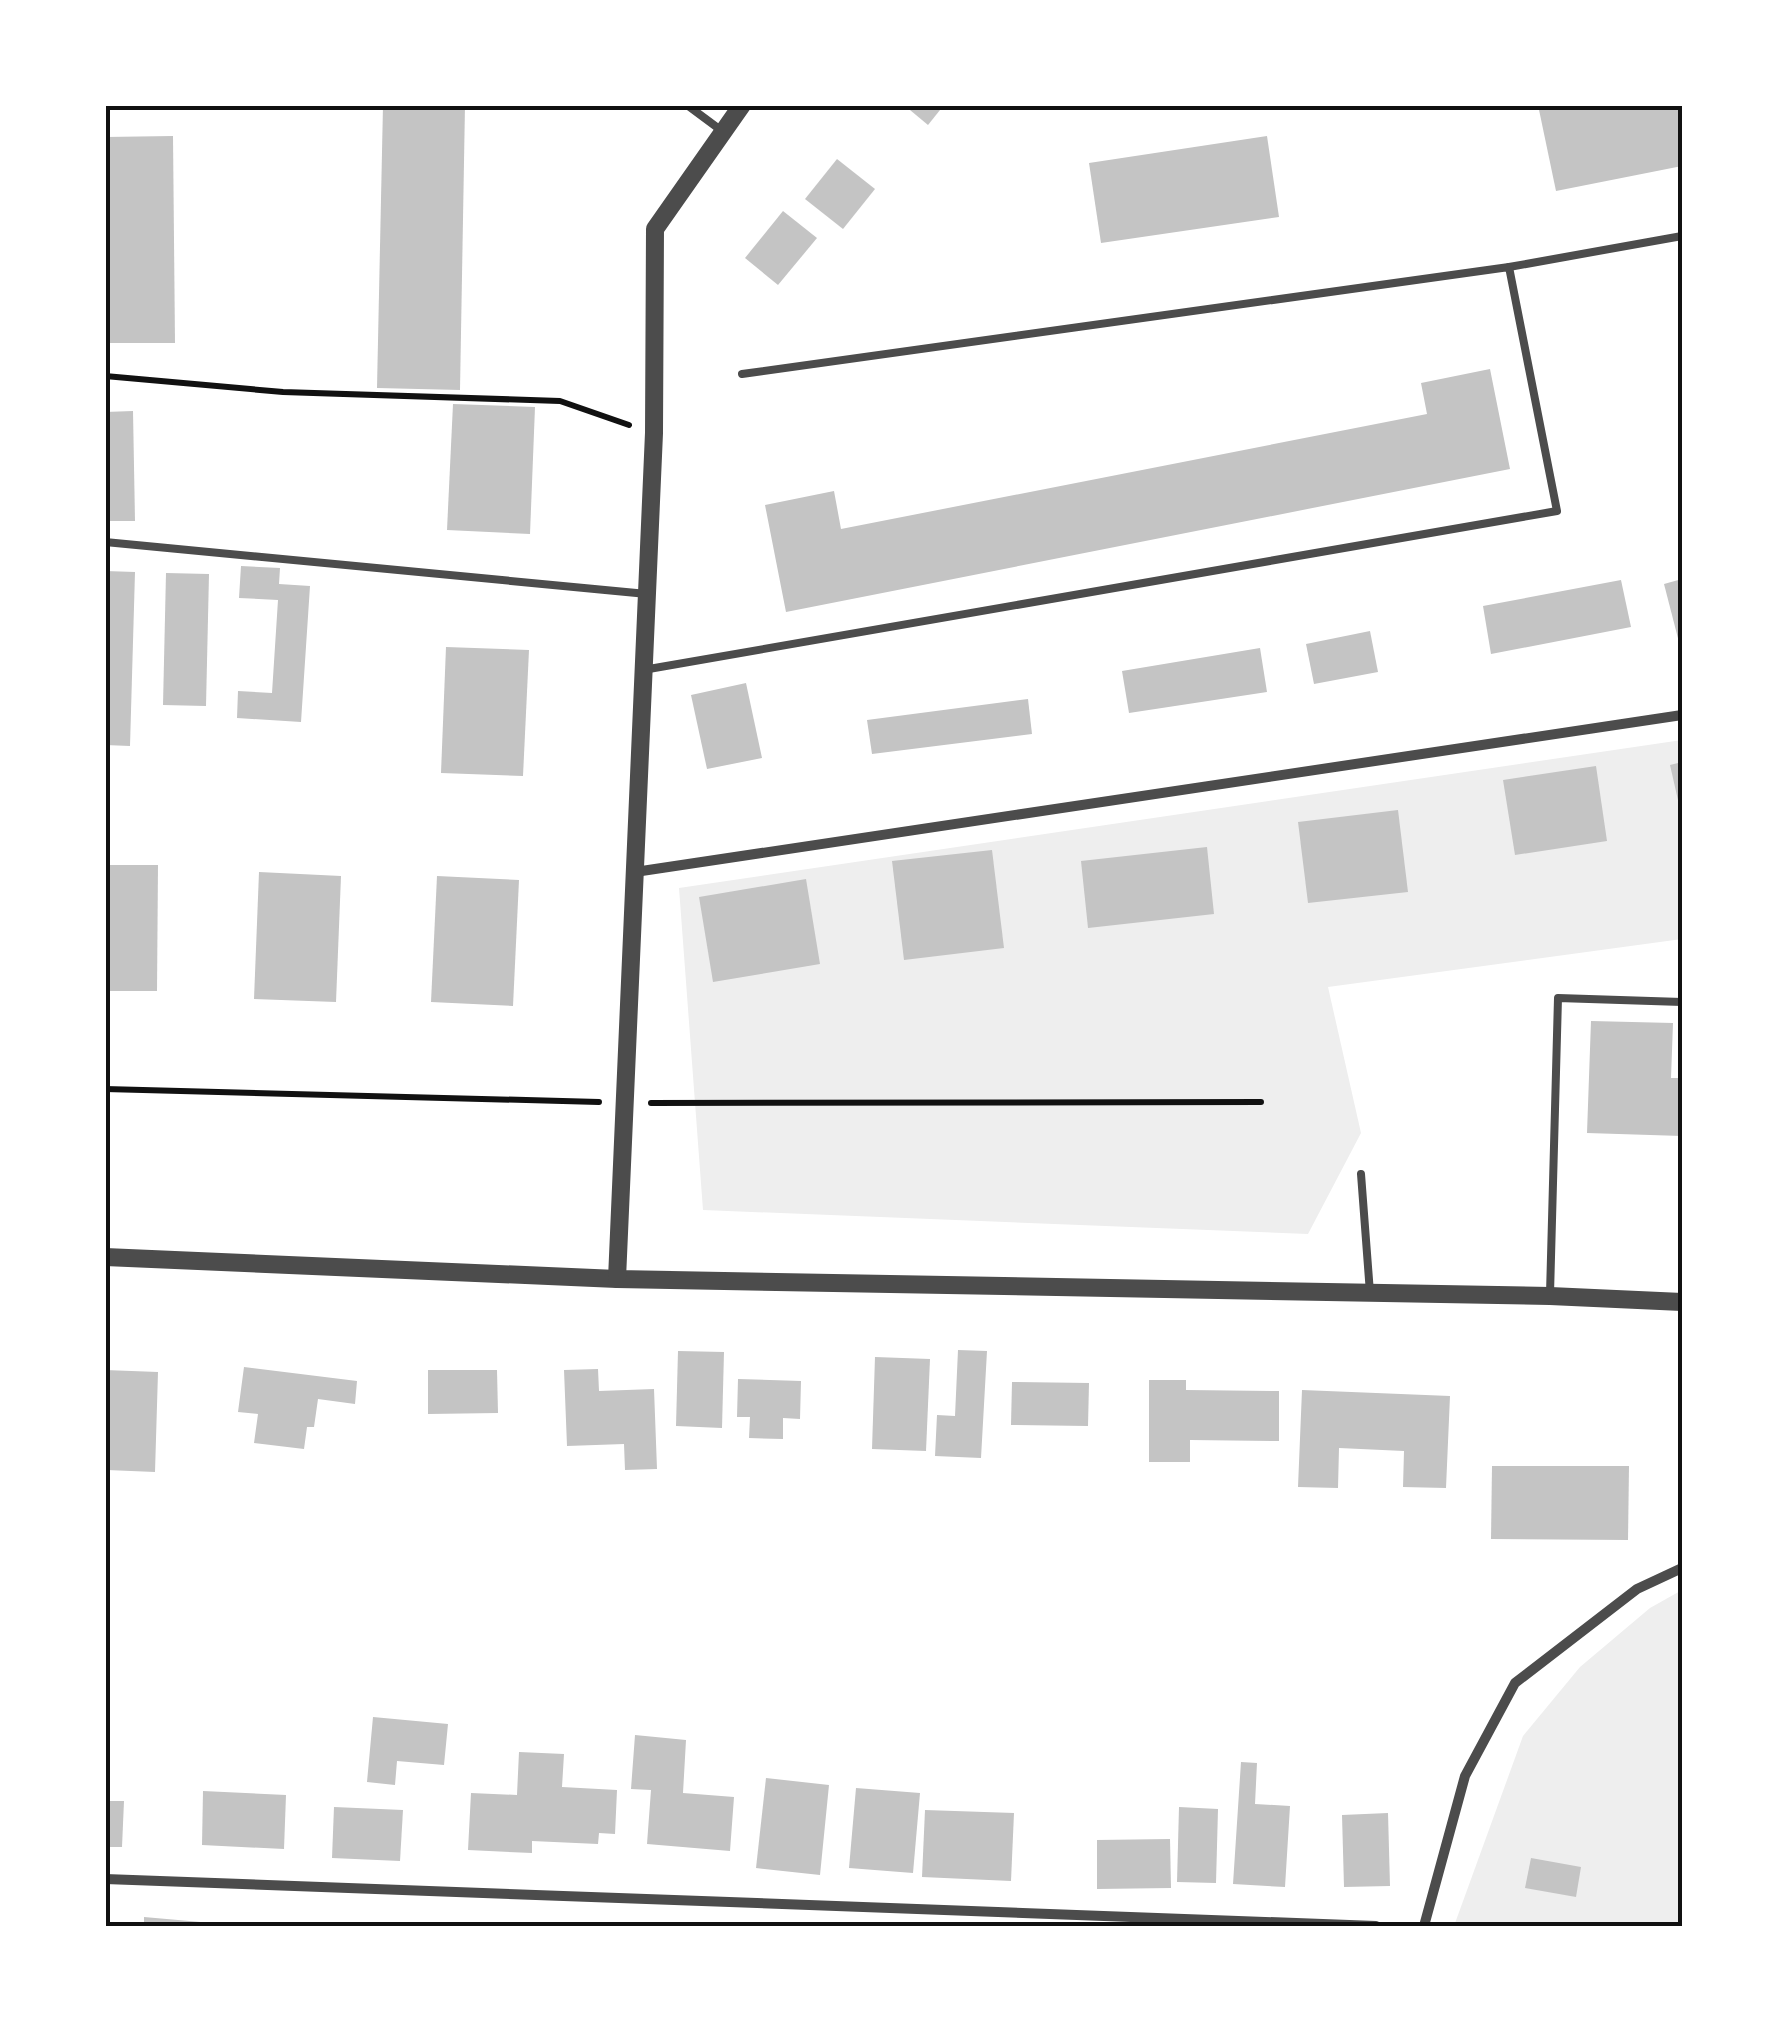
<svg xmlns="http://www.w3.org/2000/svg" width="1787" height="2031" font-family="'Exo 2',sans-serif">
<rect width="100%" height="100%" fill="#fff"/>
<g fill="#eee">
<path d="M1682,740V939L1328,987L1361,1133L1308,1234L703,1210L679,888Z"/>
<path d="M1682,1590V1926H1454L1523,1736L1580,1667L1650,1608Z"/>
</g>
<g fill="#c4c4c4">
<path d="M383,105H465L460,390L377,388Z"/>
<path d="M904,105H944L928,125Z"/>
<path d="M1538,105H1682V166L1556,191Z"/>
<path d="M173,136L175,343H105V137Z"/>
<path d="M1267,136L1279,217L1101,243L1089,163Z"/>
<path d="M837,159L875,189L843,229L805,199Z"/>
<path d="M783,211L817,238L778,285L745,258Z"/>
<path d="M1490,369L1510,469L786,612L765,505L834,491L841,529L1427,414L1421,383Z"/>
<path d="M453,404L535,407L530,534L447,530Z"/>
<path d="M133,411L135,521H105V412Z"/>
<path d="M241,566L280,568L279,584L310,586L301,722L237,718L238,691L272,693L278,600L239,598Z"/>
<path d="M105,571L135,572L130,746L105,745Z"/>
<path d="M166,573L209,574L206,706L163,705Z"/>
<path d="M1682,579V650H1681L1664,584Z"/>
<path d="M1621,580L1631,627L1491,654L1483,606Z"/>
<path d="M1370,631L1378,672L1314,684L1306,644Z"/>
<path d="M446,647L529,650L523,776L441,773Z"/>
<path d="M1260,648L1267,692L1129,713L1122,671Z"/>
<path d="M746,683L762,758L707,769L691,695Z"/>
<path d="M1028,699L1032,734L872,754L867,720Z"/>
<path d="M1682,762V809H1680L1670,765Z"/>
<path d="M1596,766L1607,841L1515,855L1503,780Z"/>
<path d="M1398,810L1408,892L1308,903L1298,822Z"/>
<path d="M1207,847L1214,914L1088,928L1081,861Z"/>
<path d="M992,850L1004,948L904,960L892,861Z"/>
<path d="M105,865H158L157,991H105Z"/>
<path d="M259,872L341,876L336,1002L254,999Z"/>
<path d="M437,876L519,880L513,1006L431,1002Z"/>
<path d="M806,879L820,964L713,982L699,897Z"/>
<path d="M1591,1021L1673,1023L1671,1078H1682V1136L1587,1133Z"/>
<path d="M958,1350L987,1351L981,1458L935,1456L937,1415L955,1416Z"/>
<path d="M678,1351L724,1352L722,1428L676,1426Z"/>
<path d="M875,1357L930,1359L926,1451L872,1449Z"/>
<path d="M244,1367L357,1381L355,1404L318,1399L314,1427H307L304,1449L254,1443L258,1414L238,1412Z"/>
<path d="M598,1369L599,1391L654,1389L657,1469L625,1470L624,1444L567,1446L564,1370Z"/>
<path d="M105,1370L158,1372L155,1472L107,1470L108,1448H105Z"/>
<path d="M428,1370H497L498,1413L428,1414Z"/>
<path d="M738,1379L801,1381L800,1419L783,1418V1439L749,1438L750,1417H737Z"/>
<path d="M1149,1380H1186V1390L1279,1391V1441L1190,1440V1462H1149Z"/>
<path d="M1012,1382L1089,1383L1088,1426L1011,1425Z"/>
<path d="M1302,1390L1450,1396L1446,1488L1403,1487L1404,1451L1339,1448L1338,1488L1298,1487Z"/>
<path d="M1492,1466H1629L1628,1540L1491,1539Z"/>
<path d="M373,1717L448,1724L444,1765L397,1761L395,1785L367,1782Z"/>
<path d="M635,1735L686,1740L683,1793L734,1797L730,1851L647,1844L651,1790L631,1789Z"/>
<path d="M519,1752L564,1754L562,1787L617,1790L615,1834L599,1833L598,1844L532,1841V1853L468,1850L471,1793L517,1795Z"/>
<path d="M1241,1762L1257,1763L1255,1804L1290,1806L1285,1887L1233,1884Z"/>
<path d="M766,1778L829,1785L820,1875L756,1868Z"/>
<path d="M856,1788L920,1793L913,1873L849,1868Z"/>
<path d="M203,1791L286,1795L284,1849L202,1845Z"/>
<path d="M105,1801H124L122,1847H105Z"/>
<path d="M334,1807L403,1810L400,1861L332,1858Z"/>
<path d="M1179,1807L1218,1809L1216,1883L1177,1882Z"/>
<path d="M925,1810L1014,1813L1011,1881L922,1877Z"/>
<path d="M1388,1813L1390,1886L1344,1887L1342,1815Z"/>
<path d="M1170,1839L1171,1888L1097,1889V1840Z"/>
<path d="M1531,1858L1581,1867L1576,1897L1525,1888Z"/>
<path d="M144,1917L212,1923V1926H144Z"/>
</g>
<g fill="none" stroke-linecap="round" stroke-linejoin="round">
<g stroke="#111" stroke-width="6">
<path d="M105,376L283,392L560,401L629,425"/>
<path d="M105,1089L599,1102"/>
<path d="M651,1103L1261,1102"/>
</g>
<g stroke="#4c4c4c" stroke-width="8">
<path d="M687,105L722,131"/>
<path d="M1509,267L1682,236"/>
<path d="M105,542L647,594"/>
<path d="M643,670L1557,511L1509,267L742,374"/>
<path d="M1361,1174L1370,1293"/>
<path d="M1550,1294L1558,998L1682,1002"/>
</g>
<g stroke="#4c4c4c" stroke-width="10">
<path d="M635,872L1682,715"/>
<path d="M105,1879L1376,1926"/>
<path d="M1424,1926L1465,1776L1515,1683L1637,1589L1682,1568"/>
</g>
<g stroke="#4c4c4c" stroke-width="18">
<path d="M105,1257L617,1279L1550,1296L1682,1302"/>
<path d="M617,1279L654,433L655,229L742,105"/>
</g>
</g>
<rect width="1787" height="2031" fill="none" stroke="#ffffff" stroke-width="215"/>
<rect x="108" y="108" width="1572" height="1816" fill="none" stroke="#111" stroke-width="4"/>
</svg>
